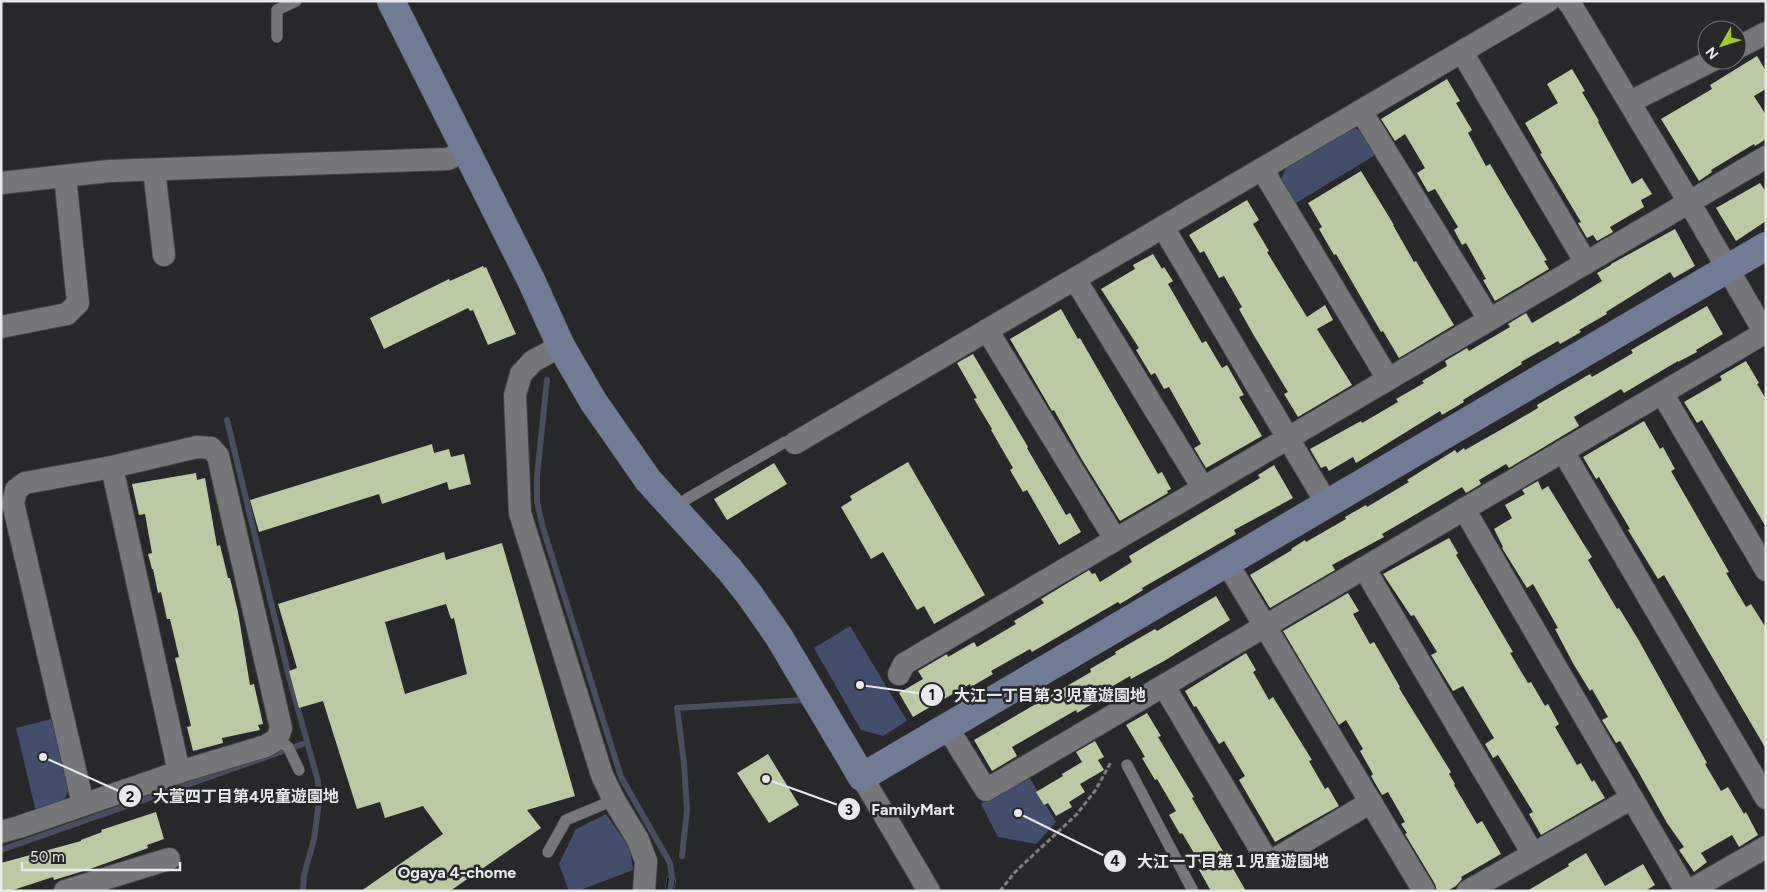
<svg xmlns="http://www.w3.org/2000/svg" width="1767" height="892" font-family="Figtree,'Noto Sans JP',sans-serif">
<rect width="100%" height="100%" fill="#26282a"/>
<g fill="#424e6c">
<path d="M1351,127L1363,131L1377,154L1296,203L1281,179L1286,168Z"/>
<path d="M850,626L907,721L883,736L861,730L814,648Z"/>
<path d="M55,718L70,786L63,803L36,812L16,728Z"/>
<path d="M1028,775L1056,822L1036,844L998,837L981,804Z"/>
<path d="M606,814L630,849L633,870L578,891H569L559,864L576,829Z"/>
</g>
<path fill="#040c24" stroke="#484e60" d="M667,877L676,878L674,891H665Z"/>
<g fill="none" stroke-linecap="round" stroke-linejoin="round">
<g stroke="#484e60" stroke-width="6">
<path d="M547,380L537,476V502L543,528L621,777L670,863L672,878L670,891"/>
<path d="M227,420L288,673L318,781L319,802L314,839L304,875L303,891"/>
<path d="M1,850L303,744"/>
<path d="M682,856L687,810L684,763L677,708L803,700"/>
</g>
</g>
<g fill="#bccaa4" fill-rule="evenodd">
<path d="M1757,56L1766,71V89L1754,96L1766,115V139L1755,146L1754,144L1711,170L1712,172L1699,181L1661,119L1712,89L1710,85Z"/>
<path d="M1572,69L1585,91L1582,92L1599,121L1598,122L1632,184L1642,178L1652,194L1641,200L1644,207L1610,227L1613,232L1597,241L1593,235L1587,238L1578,223L1581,222L1540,154L1542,153L1525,123L1558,103L1547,84Z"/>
<path d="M1447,79L1460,101L1456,103L1472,130L1468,133L1486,166L1490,164L1504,188L1547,260L1544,261L1549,269L1495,301L1483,280L1486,279L1466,243L1462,245L1454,230L1458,227L1435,189L1428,192L1417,173L1425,168L1405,134L1395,141L1381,119Z"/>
<path d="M1361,171L1394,225H1393L1414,262L1416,261L1454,325L1399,358L1383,331L1381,332L1336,254L1334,255L1319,229L1322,227L1308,203Z"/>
<path d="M1760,183L1766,192V221L1736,241L1716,208Z"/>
<path d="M1247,200L1259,220L1253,224L1269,251L1267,252L1307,317L1325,305L1333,320L1317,329L1352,385L1298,417L1284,394L1288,392L1253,334L1239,309L1242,307L1224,276L1219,278L1204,251L1200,253L1189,235Z"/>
<path d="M1675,229L1695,266L1674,278L1670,272L1606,312L1607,314L1579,330L1581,332L1560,344L1558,341L1521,362L1522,364L1463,400L1464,402L1442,415L1440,411L1356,463L1353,457L1329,471L1326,466L1321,468L1310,449L1361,421L1362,423L1398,402L1396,399L1424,383L1422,381L1447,366L1445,361L1467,348L1469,351L1510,327L1508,324L1526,313L1532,323L1573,299L1602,281L1597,273L1611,265V264Z"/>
<path d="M1153,254L1162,269L1164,267L1173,281L1168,284L1202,343L1206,341L1222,368L1227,365L1244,395L1239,397L1262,436L1206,468L1194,448L1201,444L1169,387L1164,389L1155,373L1151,375L1136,350L1139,348L1101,289L1135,269L1133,265Z"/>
<path d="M483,266L484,268L486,267L516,334L488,345L473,310L470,311L468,308L384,349L370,318L449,279L450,281Z"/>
<path d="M1707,306L1723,334L1696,350L1697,352L1678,362V361L1624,393L1621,389L1574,417L1579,426L1509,468L1506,464L1479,480L1481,484L1466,493L1462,487L1413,516L1382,534L1384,537L1332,565L1335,570L1270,608L1250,575L1292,550L1291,549L1305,540L1306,542L1346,519L1345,517L1366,505L1367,507L1409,482L1407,480L1455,450L1457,453L1464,448L1465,450L1502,429L1538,408L1537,405L1590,374L1592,377L1633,353L1631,350Z"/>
<path d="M1061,309L1078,339L1080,338L1158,474L1162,472L1171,489L1167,491L1168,493L1120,521L1081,458L1054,410L1052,411L1010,339Z"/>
<path d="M973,354L1028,447L1027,448L1066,515L1070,513L1081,532L1059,545L1027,490L1023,492L1010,470L1013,468L991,430L992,429L974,399L977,398L957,363Z"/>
<path d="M1746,361L1759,383L1757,384L1766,399V527L1702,420L1697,423L1684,402L1722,380L1720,376Z"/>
<path d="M1644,421L1660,449L1663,447L1675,469L1671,471L1729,572L1726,573L1746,607L1751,604L1766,628V749L1664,575L1658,579L1628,530L1630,529L1599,477L1596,479L1583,457Z"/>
<path d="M432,444L434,453L449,449L451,457L464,454L471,484L449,490L447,482L382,504L379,494L259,532L250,500Z"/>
<path d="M908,462L985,595L934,624L924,606L917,610L883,552L871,559L841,507L852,500L850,496Z"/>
<path d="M774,463L787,484L727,520L714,499Z"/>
<path d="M1274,465L1293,498L1234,530L1236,534L1142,588L1143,590L1120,604L1118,602L1032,652L1030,649L991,671L993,674L971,687L970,684L913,717L899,693L923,679L918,671L947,654L948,657L974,642L977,647L1016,624L1014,621L1044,603L1041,599L1089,570L1092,574L1095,573L1100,582L1132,562L1129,556L1260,478L1258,475Z"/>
<path d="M196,473L197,480L205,478L217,546L220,545L228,578H230L238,612L250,685L254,684L263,724L258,725L260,730L222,738L223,743L193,751L187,727L191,726L175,658L179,657L170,619H167L161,592L158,593L153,569H152L148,554L152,553L145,514L139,515L132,484Z"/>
<path d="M1538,481L1542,490L1548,486L1583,543L1592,557L1588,560L1617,609L1619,608L1638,639L1692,736L1707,763L1705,764L1721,791L1728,787L1744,814L1746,812L1758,835L1739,847L1732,835L1701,853L1707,862L1694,872L1679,850L1684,847L1667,823L1639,773L1620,741L1616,743L1602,720L1608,717L1592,689L1590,691L1574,665L1555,629L1558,628L1533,584L1527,588L1502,548L1503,547L1494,529L1512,518L1505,505L1525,494L1522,490Z"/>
<path d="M1449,538L1458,553L1456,555L1513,652L1510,653L1528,683L1531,682L1545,706L1548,704L1559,724L1555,727L1577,765L1581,763L1592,782L1594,780L1605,798L1541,835L1529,814L1533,812L1498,755L1493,758L1485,744L1494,738L1463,686L1453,691L1431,655L1437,652L1414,615L1411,616L1383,574Z"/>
<path d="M502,543L575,796L527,810L541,828L450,891H361L443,834L423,806L385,818L380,802L357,809L323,701L299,708L289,671L297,668L278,604L444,552L446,560ZM446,604L451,619L454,618L467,674L405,694L385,622Z"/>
<path d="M1348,593L1359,611L1353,614L1370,644L1374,642L1400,687L1399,688L1451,772L1449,774L1455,784L1454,785L1477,824L1482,821L1501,854L1461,877L1462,879L1456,886L1447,891H1437L1435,884L1405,834L1407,833L1401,824L1405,822L1388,792L1382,795L1371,776L1373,774L1360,751L1363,749L1346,720L1339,725L1283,631Z"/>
<path d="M1216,596L1230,620L1164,661L1131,679L1130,676L1094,697L1097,701L1077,713L1076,710L1012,747L1017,756L992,771L974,740L1091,672L1090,669L1116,654L1115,652L1155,629L1157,631Z"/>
<path d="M1246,653L1256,670L1253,672L1269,700L1273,697L1312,760L1309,761L1325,789L1328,787L1339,806L1275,842L1239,780L1245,776L1224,741L1219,744L1196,706L1194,707L1185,691Z"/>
<path d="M1147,713L1161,736L1158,737L1194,797L1192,798L1246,891H1211L1199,870L1203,868L1182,833L1180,834L1169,815L1176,811L1157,779L1155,780L1142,758L1145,757L1126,725Z"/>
<path d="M1095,741L1104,757L1098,760L1104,770L1080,784L1085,792L1069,802L1072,807L1056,816L1048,803L1044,805L1036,792L1063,776L1062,774L1082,762L1076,752Z"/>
<path d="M768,754L799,805L769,823L737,773Z"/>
<path d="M156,812L164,839L147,845L148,848L90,869L54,880L53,877L10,891H1V863L81,841V840L102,832L101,830Z"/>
<path d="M1586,853L1605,886L1643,864L1655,885L1645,891H1527L1569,866L1568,864Z"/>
</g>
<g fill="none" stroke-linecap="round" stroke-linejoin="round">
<defs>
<g id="lane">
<path d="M277,37V10L296,1"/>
<path d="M673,507L785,442L795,443"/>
<path d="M277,739L288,747L299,770"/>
<path d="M1127,765L1193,891"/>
<path d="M548,852L566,820L614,800"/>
</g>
<g id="street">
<path d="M1567,1L1571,5L1689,202L1766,335"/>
<path d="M1737,48L1766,33"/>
<path d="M1462,52L1586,263"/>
<path d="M1630,102L1713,60"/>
<path d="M1361,111L1489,319"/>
<path d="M1262,169L1388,379"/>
<path d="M154,170L164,255"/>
<path d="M1,183L109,171L448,159L466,150"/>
<path d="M1163,227L1327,504"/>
<path d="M1075,279L1203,488"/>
<path d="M1,327L67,314L78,303L65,176"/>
<path d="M987,330L1115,539"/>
<path d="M561,346L533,361L521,374L515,395L520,513L602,775L614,800L638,840L646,861L644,891"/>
<path d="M1662,393L1766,570"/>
<path d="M795,443L1548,1"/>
<path d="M1563,451L1766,798"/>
<path d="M112,467L179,772"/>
<path d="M1464,509L1686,891"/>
<path d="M1227,563L1424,891"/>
<path d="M1364,568L1533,854"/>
<path d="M899,674L904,664L1766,157"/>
<path d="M1164,686L1265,857L1275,859L1371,802"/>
<path d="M947,727L986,790L1766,332"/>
<path d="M862,777L929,891"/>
<path d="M1,832L19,827L179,772L266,746L277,739L281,728L218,456L211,448L197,447L112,467L25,483L16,490L13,503L83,804"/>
<path d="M65,891L169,859"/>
<path d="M1468,891L1632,798"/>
<path d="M1689,891L1766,847"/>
</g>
<path id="secondary" d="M391,1L531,280L561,346L593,401L648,480L729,569L749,594L779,637L862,777L1766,246"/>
</defs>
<use href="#lane" stroke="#434547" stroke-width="12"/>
<use href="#street" stroke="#434547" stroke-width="24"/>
<use href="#secondary" stroke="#434547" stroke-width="29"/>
<path stroke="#7d7f81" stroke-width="3" stroke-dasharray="5 2.5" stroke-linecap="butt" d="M1000,891L1015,872L1076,815L1095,791L1111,762"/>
<use href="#lane" stroke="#75777a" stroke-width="11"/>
<use href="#street" stroke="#75777a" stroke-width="22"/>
<use href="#secondary" stroke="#707c96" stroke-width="28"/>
</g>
<g text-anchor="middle" stroke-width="5" stroke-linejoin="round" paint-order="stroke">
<g font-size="16" font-weight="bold" fill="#e8e9eb" stroke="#26282a">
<text x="457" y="878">Ogaya 4-chome</text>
</g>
</g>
<path fill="none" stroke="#e8e9eb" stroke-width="2" d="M860 685L932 695M43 757L130 796M766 779L849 809M1018 813L1115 861"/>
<g fill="#e8e9eb" stroke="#26282a" stroke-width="2">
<circle cx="860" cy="685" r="5"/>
<circle cx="43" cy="757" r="5"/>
<circle cx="766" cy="779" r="5"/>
<circle cx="1018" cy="813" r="5"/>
<circle cx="932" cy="695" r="12"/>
<circle cx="130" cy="796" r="12"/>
<circle cx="849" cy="809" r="12"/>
<circle cx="1115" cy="861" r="12"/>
</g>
<g font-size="15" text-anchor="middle" font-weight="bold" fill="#111">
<text x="932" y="700">1</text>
<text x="130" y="802">2</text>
<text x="849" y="815">3</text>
<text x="1115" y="866">4</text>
</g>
<g font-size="16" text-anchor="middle" font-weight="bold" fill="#e8e9eb" stroke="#26282a" stroke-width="5" stroke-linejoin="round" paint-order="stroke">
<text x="1050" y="701">大江一丁目第３児童遊園地</text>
<text x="246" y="802">大萱四丁目第4児童遊園地</text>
<text x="913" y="815">FamilyMart</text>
<text x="1233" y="867">大江一丁目第１児童遊園地</text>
</g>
<rect width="1767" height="892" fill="none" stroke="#e8e9eb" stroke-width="5"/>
<g transform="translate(1722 45) rotate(231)"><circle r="24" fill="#26282a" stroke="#747577"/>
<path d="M0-4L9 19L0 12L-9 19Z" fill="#9fca2d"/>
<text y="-8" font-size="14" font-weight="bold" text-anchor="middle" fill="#e8e9eb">N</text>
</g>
<path d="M22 862v8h158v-8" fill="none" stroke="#e8e9eb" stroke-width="2.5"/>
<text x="30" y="862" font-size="15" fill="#e8e9eb" stroke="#26282a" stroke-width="4" paint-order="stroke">50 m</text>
</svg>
